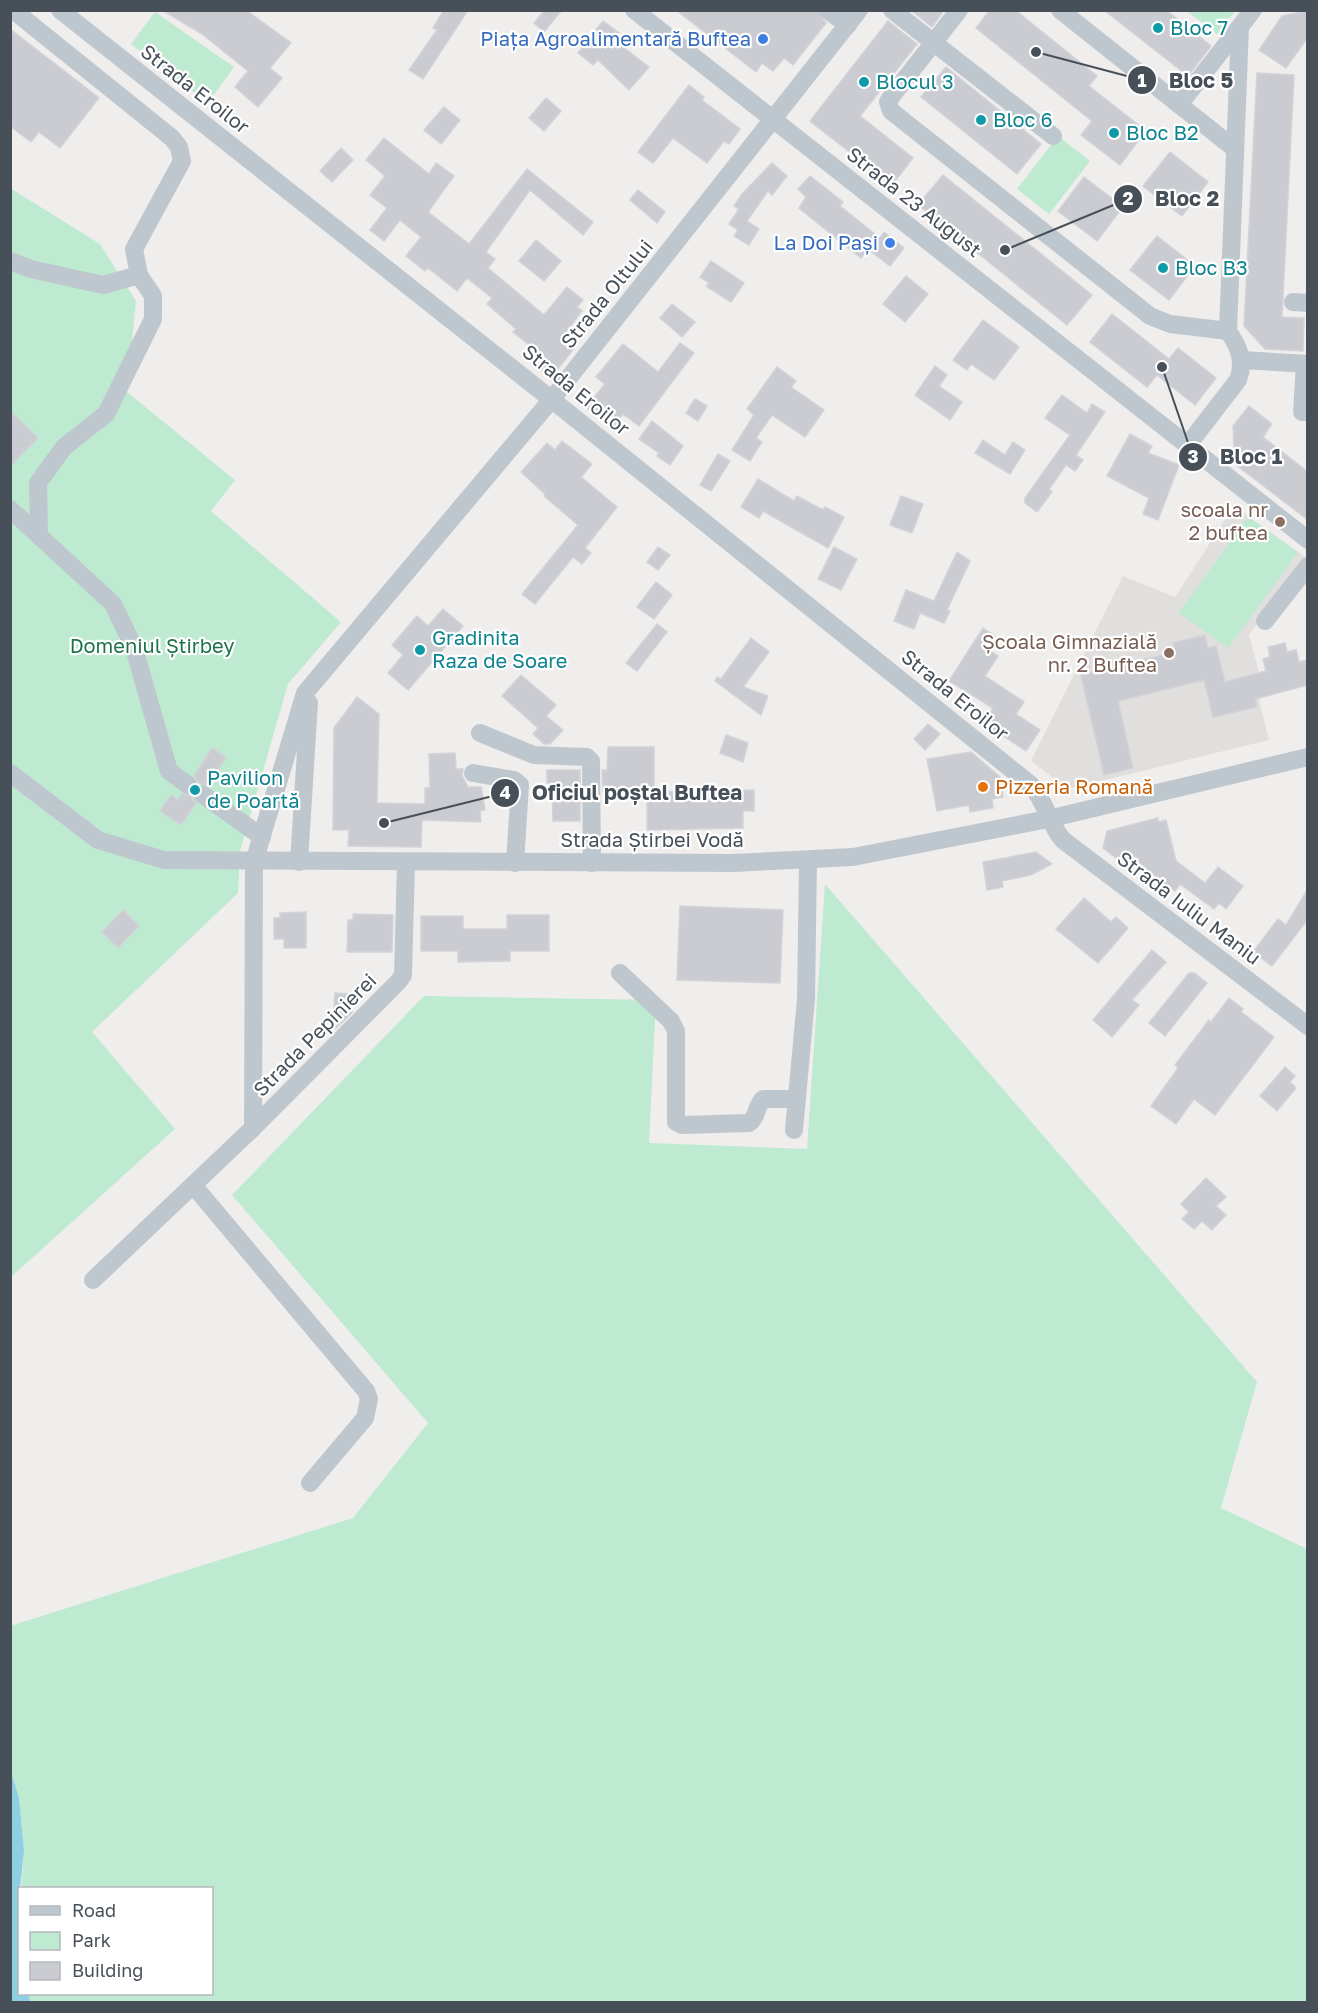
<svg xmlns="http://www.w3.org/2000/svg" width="1318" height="2013" font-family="'Golos Text',sans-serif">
<rect width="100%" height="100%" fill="#f0eded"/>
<path fill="#e1dede" d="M1234,506L1305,557L1249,635L1259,672L1253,674L1269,740L1068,789L1031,761L1123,576L1175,597Z"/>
<g fill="#beead1">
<path d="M1187,11H1235L1217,34Z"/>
<path d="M155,12L234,67L208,103L131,44Z"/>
<path d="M1058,136L1090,161L1049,214L1017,189Z"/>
<path d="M10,188L100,244L136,301L127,392L235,480L211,511L341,622L288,684L240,851L238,893L92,1032L175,1129L11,1277Z"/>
<path d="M1248,517L1298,552L1228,648L1179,613Z"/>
<path d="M825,884L1257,1382L1221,1508L1307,1549V2002H30L29,1994H212V1888H21L24,1851L19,1798L10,1768V1626L353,1518L428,1423L232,1195L424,996L656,1000L649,1143L807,1149Z"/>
</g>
<path fill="#8fcfe4" d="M10,1768L19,1798L24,1851L20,1888V1994H29L30,2002H11Z"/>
<g fill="#caccd1" stroke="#d2d3d8" stroke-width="1.5">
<path d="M162,10H246L291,43L270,68L282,78L258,107L235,87L248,71L202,34Z"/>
<path d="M444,10H468L423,79L409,70L437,30L433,28Z"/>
<path d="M545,10H562L544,32L534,23Z"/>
<path d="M676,10H816L826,23L793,65L784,58L773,71L762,63L756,72Z"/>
<path d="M911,10H944L932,27Z"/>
<path d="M990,10H1015L1097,76L1089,86L1146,131L1120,165L1081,135L1092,121L976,28Z"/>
<path d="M1104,10H1166L1211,46L1188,76Z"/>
<path d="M1308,11V37L1286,68L1259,50L1282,16Z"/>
<path d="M603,21L619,33L614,40L649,67L629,90L598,60L593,65L578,53Z"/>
<path d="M888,21L917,44L860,116L913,158L892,185L810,121Z"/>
<path d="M10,29L99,98L60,148L39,132L31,142L10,126Z"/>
<path d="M946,67L1041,144L1017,174L921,97Z"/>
<path d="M1257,73L1294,75L1282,317L1304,318L1303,351L1265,349L1244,326Z"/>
<path d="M689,85L704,97L702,100L740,129L729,144L724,141L707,163L673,138L653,163L638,152Z"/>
<path d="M546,98L561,111L544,131L529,118Z"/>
<path d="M444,107L460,120L441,144L424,130Z"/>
<path d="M384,138L429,174L436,163L454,176L428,212L469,244L527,169L593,222L583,235L530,190L486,252L495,259L488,268L544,315L567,287L583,300L577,307L582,311L563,336L576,346L551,378L537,366L544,357L513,332L516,329L487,304L492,298L467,278L457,291L428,268L425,271L406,256L421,237L400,220L384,241L370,230L387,208L370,195L385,176L366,160Z"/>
<path d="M341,148L353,160L332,182L320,171Z"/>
<path d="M1170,152L1208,182L1182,216L1143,186Z"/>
<path d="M772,163L787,176L772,195L768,191L747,221L759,229L749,245L734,236L738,230L729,224L739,209L734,206L742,194Z"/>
<path d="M943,175L1092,295L1067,325L918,205Z"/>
<path d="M810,176L843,202L840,206L880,238L884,232L904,248L890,266L868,249L861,258L799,208L806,197L798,189Z"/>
<path d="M1084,177L1123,207L1097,241L1058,211Z"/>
<path d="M638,190L665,212L657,223L630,200Z"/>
<path d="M1157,236L1195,266L1169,300L1130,270Z"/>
<path d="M536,240L561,261L544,281L519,261Z"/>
<path d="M711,261L744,283L731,302L706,286L709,283L700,277Z"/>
<path d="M906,276L928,294L905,322L883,304Z"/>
<path d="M672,304L695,322L682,337L660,318Z"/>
<path d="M1112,314L1169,359L1178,348L1216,378L1195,405L1157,375L1147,387L1090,342Z"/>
<path d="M983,320L1019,347L994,380L971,364L967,370L953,360Z"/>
<path d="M680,343L694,353L639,426L623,414L612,428L586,407L605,384L596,377L623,344L658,372Z"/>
<path d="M935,366L947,375L939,386L962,402L950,420L915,395Z"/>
<path d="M777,367L796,381L791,387L824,410L805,437L772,415L756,438L762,442L750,461L732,450L754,415L747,409Z"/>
<path d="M1062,395L1087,413L1092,404L1105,412L1076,455L1083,460L1075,471L1066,465L1049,489L1052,492L1037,512L1025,503V498L1070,435L1045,418Z"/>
<path d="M695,399L707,406L698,421L686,413Z"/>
<path d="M1249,406L1272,424L1263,437L1308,472V520L1235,464L1233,426Z"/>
<path d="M10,411L38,438L10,466Z"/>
<path d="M652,421L683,446L670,465L657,456L659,453L639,439Z"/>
<path d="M1130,434L1152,446L1148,453L1179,465L1158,520L1143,514L1149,498L1107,476Z"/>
<path d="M983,440L1005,455L1013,442L1025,450L1010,474L975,453Z"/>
<path d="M562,441L592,464L581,477L617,507L585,548L591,553L582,564L573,557L535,604L522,594L578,525L544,496L545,494L521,472L547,443L555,450Z"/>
<path d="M718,454L730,461L711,491L700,485Z"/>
<path d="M758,479L794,501L797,496L823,510L825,507L844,517L828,548L763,511L759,518L741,507Z"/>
<path d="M901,496L923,504L912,533L890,525Z"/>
<path d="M658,547L670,555L658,570L647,562Z"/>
<path d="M834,547L857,559L841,590L818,579Z"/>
<path d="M957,552L970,561L947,610L950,611L944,623L920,613L914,629L894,621L906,590L934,601Z"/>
<path d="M656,582L672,595L654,619L637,607Z"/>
<path d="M443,609L463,626L408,690L388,673L403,655L392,645L417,616L428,626Z"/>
<path d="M657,624L667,632L637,671L626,663Z"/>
<path d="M983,628L995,636L987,649L998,656L985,676L1024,702L1016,714L1040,730L1026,751L984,723L993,708L949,681Z"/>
<path d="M1205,635L1208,648L1216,646L1225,682L1266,671L1263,659L1270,657L1268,647L1285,643L1287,652L1296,650L1299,662L1308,660V685L1255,699L1257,707L1213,717L1204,680L1118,701L1133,768L1104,775L1081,675L1175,652L1173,643Z"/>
<path d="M751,638L769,652L743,687L768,696L761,715L715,681L717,677L721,679Z"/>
<path d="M521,675L556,705L546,716L563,730L550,744H544L533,734L538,728L502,696Z"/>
<path d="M357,697L379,714L377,803L425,804V788H430L429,754L455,753L456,769H463L462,776L468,787H481L485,810L480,811L481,822L422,820L421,847L348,846L349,830H333L334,728Z"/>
<path d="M928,724L940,734L925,750L914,739Z"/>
<path d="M726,735L748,743L743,762L720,753Z"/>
<path d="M608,747H654V792L603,791L602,770H607Z"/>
<path d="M212,748L226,757L208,785L199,783L194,776Z"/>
<path d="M971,752L1000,777L1003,797L992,799L993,808L970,812L969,805L937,811L927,759Z"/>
<path d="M547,770H580V821H553L552,783H547Z"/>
<path d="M754,790V811H743V828L647,830V792Z"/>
<path d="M182,794L191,796L196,803L181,825L160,811L171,795L178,800Z"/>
<path d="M1158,818V822L1166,820L1176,861L1205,883L1218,867L1243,886L1226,909L1219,903L1214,909L1180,884L1175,891L1137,862L1131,869L1103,848L1107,831Z"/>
<path d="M1036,852L1052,864L1031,875L1002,881L1003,887L987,890L983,862Z"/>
<path d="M1308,889V919L1272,966L1253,952L1278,919L1286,925Z"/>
<path d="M1084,898L1111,922L1116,917L1128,928L1098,963L1056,929Z"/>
<path d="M680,906L783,910L780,983L677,980Z"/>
<path d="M123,910L139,926L118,948L102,932Z"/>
<path d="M306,912V948H284V939H274V918H280V913Z"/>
<path d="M353,914L393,915L392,952H347L348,920H353Z"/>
<path d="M507,915H549V951H510V961L458,962V951H421V916H463V929H507Z"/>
<path d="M1152,950L1166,962L1132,1000L1139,1005L1112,1037L1093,1020Z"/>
<path d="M1189,973H1194L1207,983L1165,1036L1149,1023Z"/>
<path d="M335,993L352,994V1013L336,1028H333Z"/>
<path d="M1229,998L1243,1009L1241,1012L1274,1037L1215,1115L1194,1099L1176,1124L1151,1106L1178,1068L1175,1065L1209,1020L1211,1022Z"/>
<path d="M1285,1067L1295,1076L1290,1082L1296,1088L1277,1111L1260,1096Z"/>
<path d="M1206,1178L1226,1197L1216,1206L1226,1215L1212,1230L1202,1221L1194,1229L1182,1219L1189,1212L1181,1204Z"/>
</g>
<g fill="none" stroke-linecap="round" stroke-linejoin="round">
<g stroke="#bfc7ce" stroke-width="18">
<path d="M13,10L172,138L179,147L182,161L134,249L139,275L153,296V319L106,414L64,447L38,483L39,533"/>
<path d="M60,10L566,411L1031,785C1046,802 1048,823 1063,840L1308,1026"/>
<path d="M634,10L1308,540"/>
<path d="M827,10L848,25"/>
<path d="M892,10L1053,136"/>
<path d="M959,10L891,97L888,102L891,111L1150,316L1170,324L1228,331"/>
<path d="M1060,10L1235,149"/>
<path d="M1179,105L1253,10"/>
<path d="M10,261L31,269L103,285L139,275"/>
<path d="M1293,302L1308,303"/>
<path d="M1241,360L1308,364"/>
<path d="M1305,364L1302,412H1308"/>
<path d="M1187,446L1238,380C1245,361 1239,347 1228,331L1240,28"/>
<path d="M10,509L113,604L134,648L169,771L188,785"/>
<path d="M1265,621L1308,566"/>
<path d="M480,733L534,755L587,757L591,761L592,863"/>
<path d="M10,773L98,840L164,860L733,863L853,857L1048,819L1308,757"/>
<path d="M473,773L514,780L520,785L515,863"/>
<path d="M202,794L262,837"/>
<path d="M299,862L309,703"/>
<path d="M620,973L671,1021L676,1031V1122L682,1125L749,1123C757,1118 756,1106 763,1099H797"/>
<path d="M253,1128L254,862L305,693L552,399L859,10"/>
<path d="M794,1130L806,999L808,861"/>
<path d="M193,1185L366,1391L369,1399L365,1418L310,1483"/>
<path d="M93,1280L253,1128L399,981L403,975L406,862"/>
</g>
</g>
<g fill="#0f9aa8" stroke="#fff" stroke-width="2">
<circle cx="1158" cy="28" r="6"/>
<circle cx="864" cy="82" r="6"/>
<circle cx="981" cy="120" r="6"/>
<circle cx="1114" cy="133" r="6"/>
<circle cx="1163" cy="268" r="6"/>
<circle cx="420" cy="650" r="6"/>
<circle cx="195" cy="790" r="6"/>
</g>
<g fill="#3f7fe0" stroke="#fff" stroke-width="2">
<circle cx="763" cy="39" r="6"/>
<circle cx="890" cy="243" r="6"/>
</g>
<g fill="#8d6e63" stroke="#fff" stroke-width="2">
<circle cx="1280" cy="522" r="6"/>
<circle cx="1169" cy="653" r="6"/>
</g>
<circle fill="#e8710a" stroke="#fff" stroke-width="2" cx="983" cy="787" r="6"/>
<g text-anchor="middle" stroke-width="4.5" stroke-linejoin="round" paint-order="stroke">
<g font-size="20" fill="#0d838f" stroke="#fff" text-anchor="start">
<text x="1170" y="35">Bloc 7</text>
<text x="876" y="89">Blocul 3</text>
<text x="993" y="127">Bloc 6</text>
<text x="1126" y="140">Bloc B2</text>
<text x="1175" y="275">Bloc B3</text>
<text x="432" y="645">Gradinita<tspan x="432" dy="23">Raza de Soare</tspan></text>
<text x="207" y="785">Pavilion<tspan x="207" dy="23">de Poartă</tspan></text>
</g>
<g font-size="20" fill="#366cbe" stroke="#fff" text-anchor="end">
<text x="751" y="46">Piața Agroalimentară Buftea</text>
<text x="878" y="250">La Doi Pași</text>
</g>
<g font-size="20" fill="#475059" stroke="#fff">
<text transform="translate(195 89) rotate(38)" y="7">Strada Eroilor</text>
<text transform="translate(914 202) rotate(38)" y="7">Strada 23 August</text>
<text transform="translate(607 294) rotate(-51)" y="7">Strada Oltului</text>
<text transform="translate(576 390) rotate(39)" y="7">Strada Eroilor</text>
<text transform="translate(955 695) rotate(39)" y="7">Strada Eroilor</text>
<text x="652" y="847">Strada Știrbei Vodă</text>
<text transform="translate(1189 908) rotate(37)" y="7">Strada Iuliu Maniu</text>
<text transform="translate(315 1035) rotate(-45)" y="7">Strada Pepinierei</text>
</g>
<g font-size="20" fill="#785e54" stroke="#fff" text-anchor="end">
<text x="1268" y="517">scoala nr<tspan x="1268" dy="23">2 buftea</tspan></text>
<text x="1157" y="649">Școala Gimnazială<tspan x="1157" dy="23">nr. 2 Buftea</tspan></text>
</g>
<g font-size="20" fill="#1e734c" stroke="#fff">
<text x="152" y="653">Domeniul Știrbey</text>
</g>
<g font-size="20" fill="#c56008" stroke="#fff" text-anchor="start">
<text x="995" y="794">Pizzeria Romană</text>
</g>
</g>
<path fill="none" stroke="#475059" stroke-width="2" d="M1036 52L1142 80M1005 250L1128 199M1162 367L1193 457M384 823L505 793"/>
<g fill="#475059" stroke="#fff" stroke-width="2">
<circle cx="1036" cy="52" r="6"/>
<circle cx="1005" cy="250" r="6"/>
<circle cx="1162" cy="367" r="6"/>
<circle cx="384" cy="823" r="6"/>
<circle cx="1142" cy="80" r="15"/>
<circle cx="1128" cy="199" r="15"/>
<circle cx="1193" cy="457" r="15"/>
<circle cx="505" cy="793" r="15"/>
</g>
<g font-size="18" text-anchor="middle" font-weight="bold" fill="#fff">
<text x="1142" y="87">1</text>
<text x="1128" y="205">2</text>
<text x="1193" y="463">3</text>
<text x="505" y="799">4</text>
</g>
<g font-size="21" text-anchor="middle" font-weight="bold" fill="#475059" stroke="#fff" stroke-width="4.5" stroke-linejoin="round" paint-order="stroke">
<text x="1201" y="88">Bloc 5</text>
<text x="1187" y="206">Bloc 2</text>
<text x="1251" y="464">Bloc 1</text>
<text x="637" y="800">Oficiul poștal Buftea</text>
</g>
<rect width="1318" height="2013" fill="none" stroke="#475059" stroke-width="24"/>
<rect x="18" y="1887" width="195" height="108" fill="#ffffff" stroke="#b5b9bd" stroke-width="1.5"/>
<rect x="30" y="1906" width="30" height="9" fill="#bfc7ce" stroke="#b5b9bd" stroke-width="1.5"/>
<text x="72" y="1917" font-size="18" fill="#475059">Road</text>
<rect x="30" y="1932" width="30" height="18" fill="#beead1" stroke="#b5b9bd" stroke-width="1.5"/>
<text x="72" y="1947" font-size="18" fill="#475059">Park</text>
<rect x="30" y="1962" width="30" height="18" fill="#caccd1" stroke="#b5b9bd" stroke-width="1.5"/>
<text x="72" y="1977" font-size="18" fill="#475059">Building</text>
</svg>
